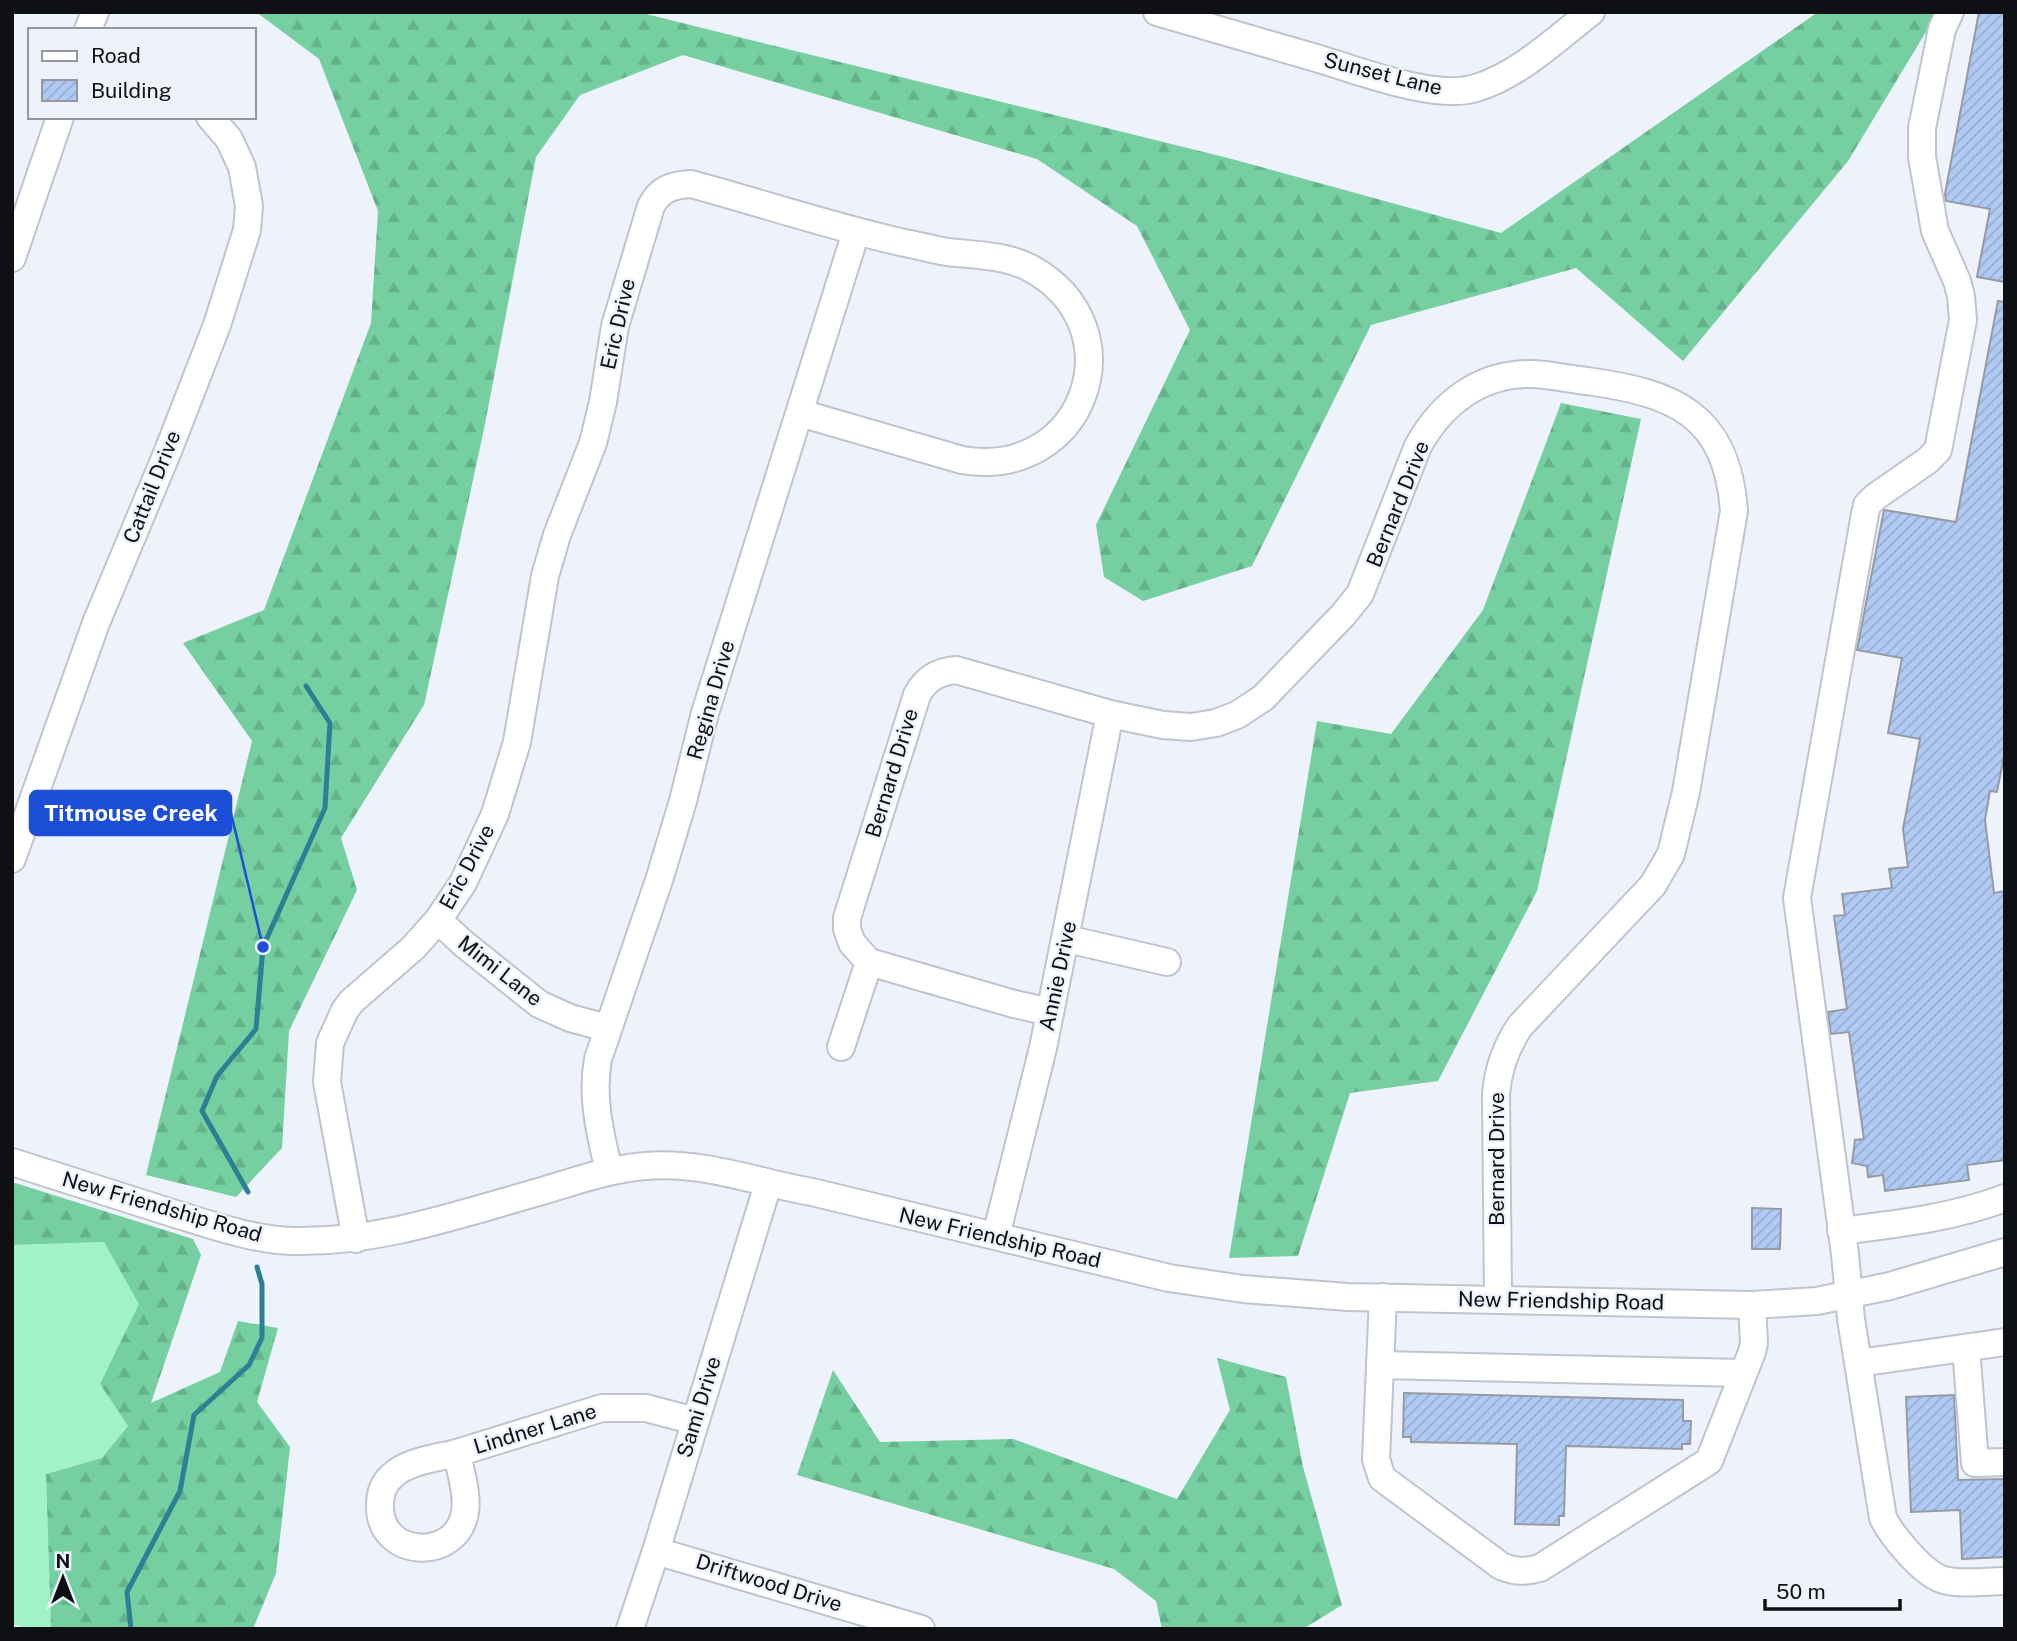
<svg xmlns="http://www.w3.org/2000/svg" width="2017" height="1641" font-family="'Public Sans',sans-serif">
<defs>
<pattern id="forest-firs" width="22" height="20" patternUnits="userSpaceOnUse" patternTransform="scale(1.75)"><rect width="22" height="20" fill="#75cfa1"/><path d="M5 1l3.5 6h-7zM16 11l3.5 6h-7z" fill="#64b18a"/></pattern>
<pattern id="building-hatch" width="6" height="6" patternUnits="userSpaceOnUse" patternTransform="scale(1.75)"><rect width="6" height="6" fill="#b0caf4"/><path d="M-1 1l2-2M0 6l6-6M5 7l2-2" fill="none" stroke="#96acd0"/></pattern>
</defs>
<rect width="100%" height="100%" fill="#edf2fb"/>
<path fill="#a1f3c7" d="M104,1242L140,1304L100,1384L128,1426L102,1458L46,1474L51,1629H29L12,1624V1245Z"/>
<g fill="url(#forest-firs)">
<path d="M256,12H638L1232,159L1501,233L1818,12H1938L1848,161L1683,361L1576,268L1371,325L1252,566L1143,601L1104,577L1096,525L1190,330L1137,226L1037,159L683,55L580,95L536,157L484,429L424,705L341,838L357,890L289,1031L282,1148L236,1197L146,1175L252,741L183,643L264,610L371,323L378,211L319,59Z"/>
<path d="M1561,403L1641,419L1537,891L1438,1081L1350,1093L1298,1256L1229,1258L1317,721L1391,734L1483,610Z"/>
<path d="M12,1182L193,1239L201,1255L151,1403L220,1372L238,1321L278,1328L257,1402L290,1447L276,1573L253,1629H51L46,1474L102,1458L128,1426L100,1384L139,1304L104,1242L12,1245Z"/>
<path d="M1217,1358L1286,1377L1303,1467L1342,1605L1303,1629H1162L1156,1601L1114,1569L797,1475L833,1370L880,1442L1013,1439L1177,1499L1230,1410Z"/>
</g>
<g fill="none" stroke-linecap="round" stroke-linejoin="round">
<g stroke="#2d8094" stroke-width="5">
<path d="M248,1192L202,1111L217,1076L256,1029L263,947L325,808L330,723L306,686"/>
<path d="M131,1629L127,1592L180,1491L194,1415L249,1365L262,1338V1284L257,1267"/>
</g>
</g>
<g fill="url(#building-hatch)" stroke="#969ba3" stroke-width="2">
<path d="M1979,12H2005V282L1977,277L1990,209L1946,201L1945,194Z"/>
<path d="M1998,301L2005,302V751L1997,792L1990,791L1985,820L1994,893L2005,891V1160L1967,1165L1969,1180L1885,1191L1883,1175L1868,1177L1867,1166L1852,1163L1855,1140L1864,1139L1849,1032L1831,1034L1828,1012L1847,1009L1834,916L1845,915L1842,894L1892,888L1889,869L1908,867L1903,829L1920,739L1888,733L1902,658L1857,650L1884,510L1956,522Z"/>
<path d="M1752,1208L1781,1209L1780,1249H1752Z"/>
<path d="M1404,1393L1683,1400V1421H1691L1690,1444H1682V1449L1566,1446L1564,1516H1559V1525L1515,1524L1517,1444L1411,1442V1437H1403Z"/>
<path d="M1954,1395L1958,1480L2005,1479V1557L1962,1559L1960,1510L1911,1512L1906,1397Z"/>
</g>
<g fill="none" stroke-linecap="round" stroke-linejoin="round">
<defs>
<g id="minor">
<path d="M1157,12C1210,27 1263,43 1316,58C1357,70 1435,101 1476,88C1519,75 1556,39 1591,12"/>
<path d="M1950,12L1942,29L1922,128V157L1935,231L1957,281L1961,296L1963,320L1938,450L1927,461L1875,497L1867,505L1865,514L1797,898L1845,1254L1851,1319L1883,1518C1892,1536 1924,1575 1944,1580C1962,1585 1986,1581 2005,1581"/>
<path d="M88,30L95,12"/>
<path d="M12,258L60,117"/>
<path d="M12,859L96,623L168,451L217,325L247,230L249,206L242,167L229,139L210,117"/>
<path d="M438,920L464,944L539,1004L570,1018L607,1028"/>
<path d="M1067,939L1167,962"/>
<path d="M1050,1012L1014,1004L869,962L852,943L847,929V918L917,695C926,678 938,672 956,670L1110,714L1163,725L1191,727L1216,723L1237,715L1263,698L1343,615L1360,594L1418,446C1442,403 1481,372 1534,374C1551,375 1569,379 1587,381C1674,393 1727,414 1734,511L1686,792L1671,854L1653,885L1520,1026C1506,1047 1498,1068 1496,1094L1498,1299"/>
<path d="M841,1047L869,962"/>
<path d="M12,1162C64,1179 117,1195 169,1212C208,1224 252,1240 293,1241C379,1243 460,1214 542,1191C576,1181 609,1169 645,1166C702,1161 756,1182 812,1192L1169,1278L1243,1289L1348,1297L1752,1305L1817,1301L1890,1286L2005,1252"/>
<path d="M609,1171C600,1133 591,1097 598,1059L660,877L683,801L705,713L856,232"/>
<path d="M1841,1231C1897,1224 1952,1218 2005,1198"/>
<path d="M996,1236L1043,1048L1110,714"/>
<path d="M356,1239L327,1082L330,1043L345,1010L352,1001L413,948L438,920L463,883L495,814L517,742L545,576L557,535L593,443L603,402L615,326L651,206C660,189 672,185 691,184C761,203 830,226 900,242C916,245 931,249 947,252C974,255 1006,255 1030,268C1139,327 1085,481 962,460L800,413"/>
<path d="M1383,1297L1376,1459L1382,1478L1501,1566C1515,1572 1525,1572 1540,1568L1709,1461L1752,1352L1754,1343L1752,1305"/>
<path d="M1966,1348L1975,1463L2005,1462"/>
<path d="M1859,1363L2005,1342"/>
<path d="M1380,1365L1743,1373"/>
<path d="M457,1453C460,1471 468,1493 465,1512C457,1563 378,1558 380,1505C380,1494 383,1484 392,1476C407,1461 437,1458 457,1453Z"/>
<path d="M457,1453L602,1408H646L695,1421"/>
<path d="M656,1551L921,1629"/>
<path d="M630,1629L656,1551L768,1184"/>
</g>
</defs>
<use href="#minor" stroke="#bfc4cd" stroke-width="30"/>
<use href="#minor" stroke="#fff" stroke-width="26"/>
</g>
<g text-anchor="middle" stroke-width="5" stroke-linejoin="round" paint-order="stroke">
<g font-size="21" fill="#0e1013" stroke="#edf2fb">
<text transform="translate(1383 74) rotate(14)" y="7">Sunset Lane</text>
<text transform="translate(618 324) rotate(-77)" y="7">Eric Drive</text>
<text transform="translate(152 487) rotate(-68)" y="7">Cattail Drive</text>
<text transform="translate(1398 504) rotate(-68)" y="7">Bernard Drive</text>
<text transform="translate(711 700) rotate(-74)" y="7">Regina Drive</text>
<text transform="translate(892 773) rotate(-73)" y="7">Bernard Drive</text>
<text transform="translate(467 867) rotate(-62)" y="7">Eric Drive</text>
<text transform="translate(500 971) rotate(38)" y="7">Mimi Lane</text>
<text transform="translate(1058 976) rotate(-78)" y="7">Annie Drive</text>
<text transform="translate(1497 1159) rotate(-90)" y="7">Bernard Drive</text>
<text transform="translate(162 1207) rotate(16)" y="7">New Friendship Road</text>
<text transform="translate(1000 1238) rotate(13)" y="7">New Friendship Road</text>
<text transform="translate(1561 1301) rotate(1)" y="7">New Friendship Road</text>
<text transform="translate(699 1407) rotate(-73)" y="7">Sami Drive</text>
<text transform="translate(535 1429) rotate(-17)" y="7">Lindner Lane</text>
<text transform="translate(769 1583) rotate(17)" y="7">Driftwood Drive</text>
</g>
</g>
<path fill="none" stroke="#1d4ed8" stroke-width="2.5" d="M263 947L231 813"/>
<circle fill="#1d4ed8" stroke="#edf2fb" stroke-width="2.5" cx="263" cy="947" r="7"/>
<rect fill="#1d4ed8" stroke="#1d4ed8" stroke-width="2.5" x="30" y="791" width="201" height="44" rx="7"/>
<g font-size="23" text-anchor="middle" font-weight="bold" fill="#fff">
<text x="131" y="821">Titmouse Creek</text>
</g>
<rect width="2017" height="1641" fill="none" stroke="#0e1013" stroke-width="28"/>
<rect x="28" y="28" width="228" height="91" fill="#edf2fb" stroke="#94989e" stroke-width="2"/>
<rect x="42" y="51" width="35" height="10" fill="#ffffff" stroke="#94989e" stroke-width="2"/>
<text x="91" y="63" font-size="21" fill="#0e1013">Road</text>
<rect x="42" y="80" width="35" height="21" fill="url(#building-hatch)" stroke="#94989e" stroke-width="2"/>
<text x="91" y="98" font-size="21" fill="#0e1013">Building</text>
<g transform="translate(63 1578)" stroke="#edf2fb" stroke-width="5" paint-order="stroke">
<path d="M0-5L12 26L0 18L-12 26Z" fill="#0e1013"/>
<text y="-10" font-size="19" font-weight="bold" text-anchor="middle" fill="#0e1013">N</text>
</g>
<path d="M1765 1599v10h135v-10" fill="none" stroke="#0e1013" stroke-width="3.5"/>
<text x="1776" y="1599" font-size="21" fill="#0e1013" stroke="#edf2fb" stroke-width="5" paint-order="stroke">50 m</text>
</svg>
